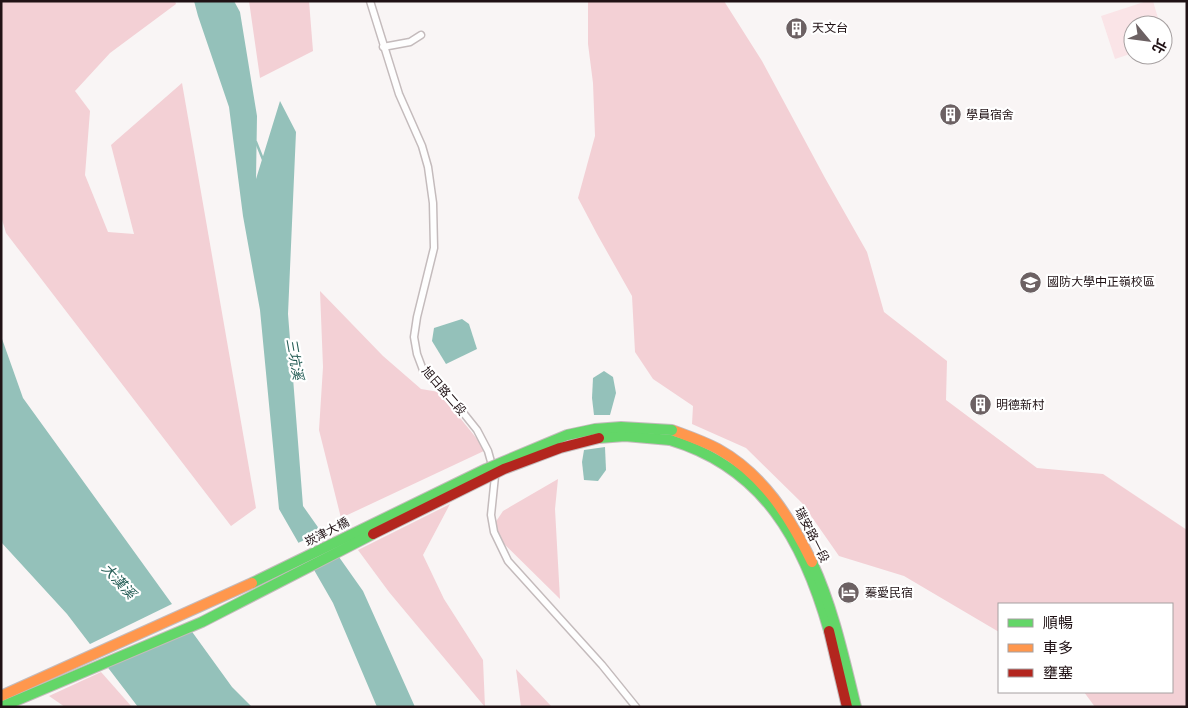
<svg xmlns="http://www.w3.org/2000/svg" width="1188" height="708" font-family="Roboto,'Noto Sans TC',sans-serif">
<rect width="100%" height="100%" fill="#f9f5f5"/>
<path fill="#fae4e7" d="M1147,1H1153L1160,25H1133V53L1115,59L1101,16Z"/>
<g fill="#f3d0d5">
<path d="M1,1H175L176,4L110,53L75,91L90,111L85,175L108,232L134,234L111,145L182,83L256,508L231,526L6,233L1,216Z"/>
<path d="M249,1H309L313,51L260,78Z"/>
<path d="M588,1H724L762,61L825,178L867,252L884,312L947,361L946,400L1037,468L1103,474L1187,530V707H1095L1084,692H1172V604H999V632L904,576L839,556L802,503L746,448L692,424L693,406L653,379L635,352L632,296L597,234L578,198L595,136L593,83L588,44Z"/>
<path d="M320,291L383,356L421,389L439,392L486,450L341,518L319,430L323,367Z"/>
<path d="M558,479L555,509L560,599L497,537L495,523L503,511Z"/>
<path d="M450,504L423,555L444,599L483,660L485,707L389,592L358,550Z"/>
<path d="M516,669L552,707H521Z"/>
<path d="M101,672L132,707H65L49,696Z"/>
</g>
<g fill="#94c1ba">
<path d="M194,1H234L240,12L257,116L256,179L280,101L296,132L288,314L303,506L363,591L415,707H377L333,603L279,509L260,310L243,216L229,107L198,16Z"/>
<path d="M462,319L469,324L477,349L446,364L432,341L434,328Z"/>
<path d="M1,336L23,398L232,687L252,707H138L67,614L1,542Z"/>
<path d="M604,371L613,377L616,393L610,415H594L592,398L593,378Z"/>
<path d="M605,447L606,470L598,481L584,480L582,462L584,450Z"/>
</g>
<g fill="#f9f5f5">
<path d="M323,531L341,555L311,571L296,544Z"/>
<path d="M174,603L192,628L105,668L88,645Z"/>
</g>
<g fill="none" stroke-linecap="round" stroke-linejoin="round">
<path stroke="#94c1ba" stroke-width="2.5" d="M256,142L264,162"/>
<defs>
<g id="street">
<path d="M370,1L399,94L422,146L428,167L433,203L434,248L417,317L414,337L417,354L423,370L465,415L477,430L488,451L495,476L491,515L494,532L508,561L602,665L636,707"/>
<path d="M383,47L410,42L421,35"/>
</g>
<g id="fast">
<path d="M670,440C764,468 804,542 829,631"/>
<path d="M812,562C833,607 844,658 856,707"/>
</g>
<path id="slow" d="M672,430C688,436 703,441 718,449C763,474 790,517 812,562"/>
<path id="jam" d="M829,631L847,707"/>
</defs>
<use href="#street" stroke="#c4bbbc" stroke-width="9"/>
<use href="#fast" stroke="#c4bbbc" stroke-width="12"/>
<use href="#slow" stroke="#c4bbbc" stroke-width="12"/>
<use href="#jam" stroke="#c4bbbc" stroke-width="12"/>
<use href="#street" stroke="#fefefe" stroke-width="6"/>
<use href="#fast" stroke="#63d668" stroke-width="10"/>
<use href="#slow" stroke="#ff974d" stroke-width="10"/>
<use href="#jam" stroke="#b3261e" stroke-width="10"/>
<defs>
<g id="fast-bridge">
<path d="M599,438L625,436L670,440"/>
<path d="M252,583L486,469L567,435L595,429L621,427L672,430"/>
<path d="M1,707L202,622L373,534"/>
</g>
<path id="slow-bridge" d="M1,696L252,583"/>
<path id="jam-bridge" d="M373,534L504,469L560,448L599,438"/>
</defs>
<use href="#fast-bridge" stroke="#c4bbbc" stroke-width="12" stroke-linecap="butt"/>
<use href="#slow-bridge" stroke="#c4bbbc" stroke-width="12" stroke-linecap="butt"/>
<use href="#jam-bridge" stroke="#c4bbbc" stroke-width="12" stroke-linecap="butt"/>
<use href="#fast-bridge" stroke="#63d668" stroke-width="10"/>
<use href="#slow-bridge" stroke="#ff974d" stroke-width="10"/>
<use href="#jam-bridge" stroke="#b3261e" stroke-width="10"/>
</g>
<defs>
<symbol id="building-disc" viewBox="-11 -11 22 22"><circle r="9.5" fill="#6c6163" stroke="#fff"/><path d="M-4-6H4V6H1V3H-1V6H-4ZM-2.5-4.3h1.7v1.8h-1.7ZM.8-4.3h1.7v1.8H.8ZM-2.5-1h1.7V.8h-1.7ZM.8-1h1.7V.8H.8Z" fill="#fff"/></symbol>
<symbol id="university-disc" viewBox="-11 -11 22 22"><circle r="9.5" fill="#6c6163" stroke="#fff"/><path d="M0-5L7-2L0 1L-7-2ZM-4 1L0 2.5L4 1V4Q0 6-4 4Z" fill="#fff"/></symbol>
<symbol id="hotel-disc" viewBox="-11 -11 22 22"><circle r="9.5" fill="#6c6163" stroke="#fff"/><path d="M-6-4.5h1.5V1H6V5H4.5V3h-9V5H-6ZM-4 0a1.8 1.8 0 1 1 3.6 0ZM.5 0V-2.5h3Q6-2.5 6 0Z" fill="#fff"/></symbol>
</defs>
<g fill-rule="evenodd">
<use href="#building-disc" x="784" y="16" width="25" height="25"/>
<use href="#building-disc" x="938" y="102" width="25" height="25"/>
<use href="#university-disc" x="1018" y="270" width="25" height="25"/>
<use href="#building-disc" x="968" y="392" width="25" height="25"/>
<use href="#hotel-disc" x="836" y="580" width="25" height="25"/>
</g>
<g text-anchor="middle" stroke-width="4.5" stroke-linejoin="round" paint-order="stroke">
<g font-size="12" fill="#201215" stroke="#fff" text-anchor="start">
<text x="812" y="32">天文台</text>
<text x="966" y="119">學員宿舍</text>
<text x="1047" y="286">國防大學中正嶺校區</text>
<text x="996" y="409">明德新村</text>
<text x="865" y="597">蓁愛民宿</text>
</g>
<g font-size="12" fill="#201215" stroke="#fff">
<text transform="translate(444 391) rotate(49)" y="4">旭日路二段</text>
<text transform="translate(327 532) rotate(-27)" y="4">崁津大橋</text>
<text transform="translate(812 535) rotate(63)" y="4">瑞安路一段</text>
</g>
<g font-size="14" font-style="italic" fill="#255d56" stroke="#fff">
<text transform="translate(295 359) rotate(80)" y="5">三坑溪</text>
<text transform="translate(119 581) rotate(47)" y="5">大漢溪</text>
</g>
</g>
<rect width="1188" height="708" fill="none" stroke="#201215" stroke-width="5"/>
<rect x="998" y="603" width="175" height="90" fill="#ffffff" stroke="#a6a0a1"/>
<rect x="1008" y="619" width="25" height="8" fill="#63d668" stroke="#a6a0a1"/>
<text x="1043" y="628" font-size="15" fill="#201215">順暢</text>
<rect x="1008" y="644" width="25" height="8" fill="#ff974d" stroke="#a6a0a1"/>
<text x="1043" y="653" font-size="15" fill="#201215">車多</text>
<rect x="1008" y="669" width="25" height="8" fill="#b3261e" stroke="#a6a0a1"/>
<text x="1043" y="678" font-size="15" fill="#201215">壅塞</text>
<g transform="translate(1148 40) rotate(119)"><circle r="24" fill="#ffffff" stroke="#a6a0a1"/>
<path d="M0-4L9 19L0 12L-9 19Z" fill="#6c6163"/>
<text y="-8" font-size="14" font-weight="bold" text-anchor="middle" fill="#201215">北</text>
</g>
</svg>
